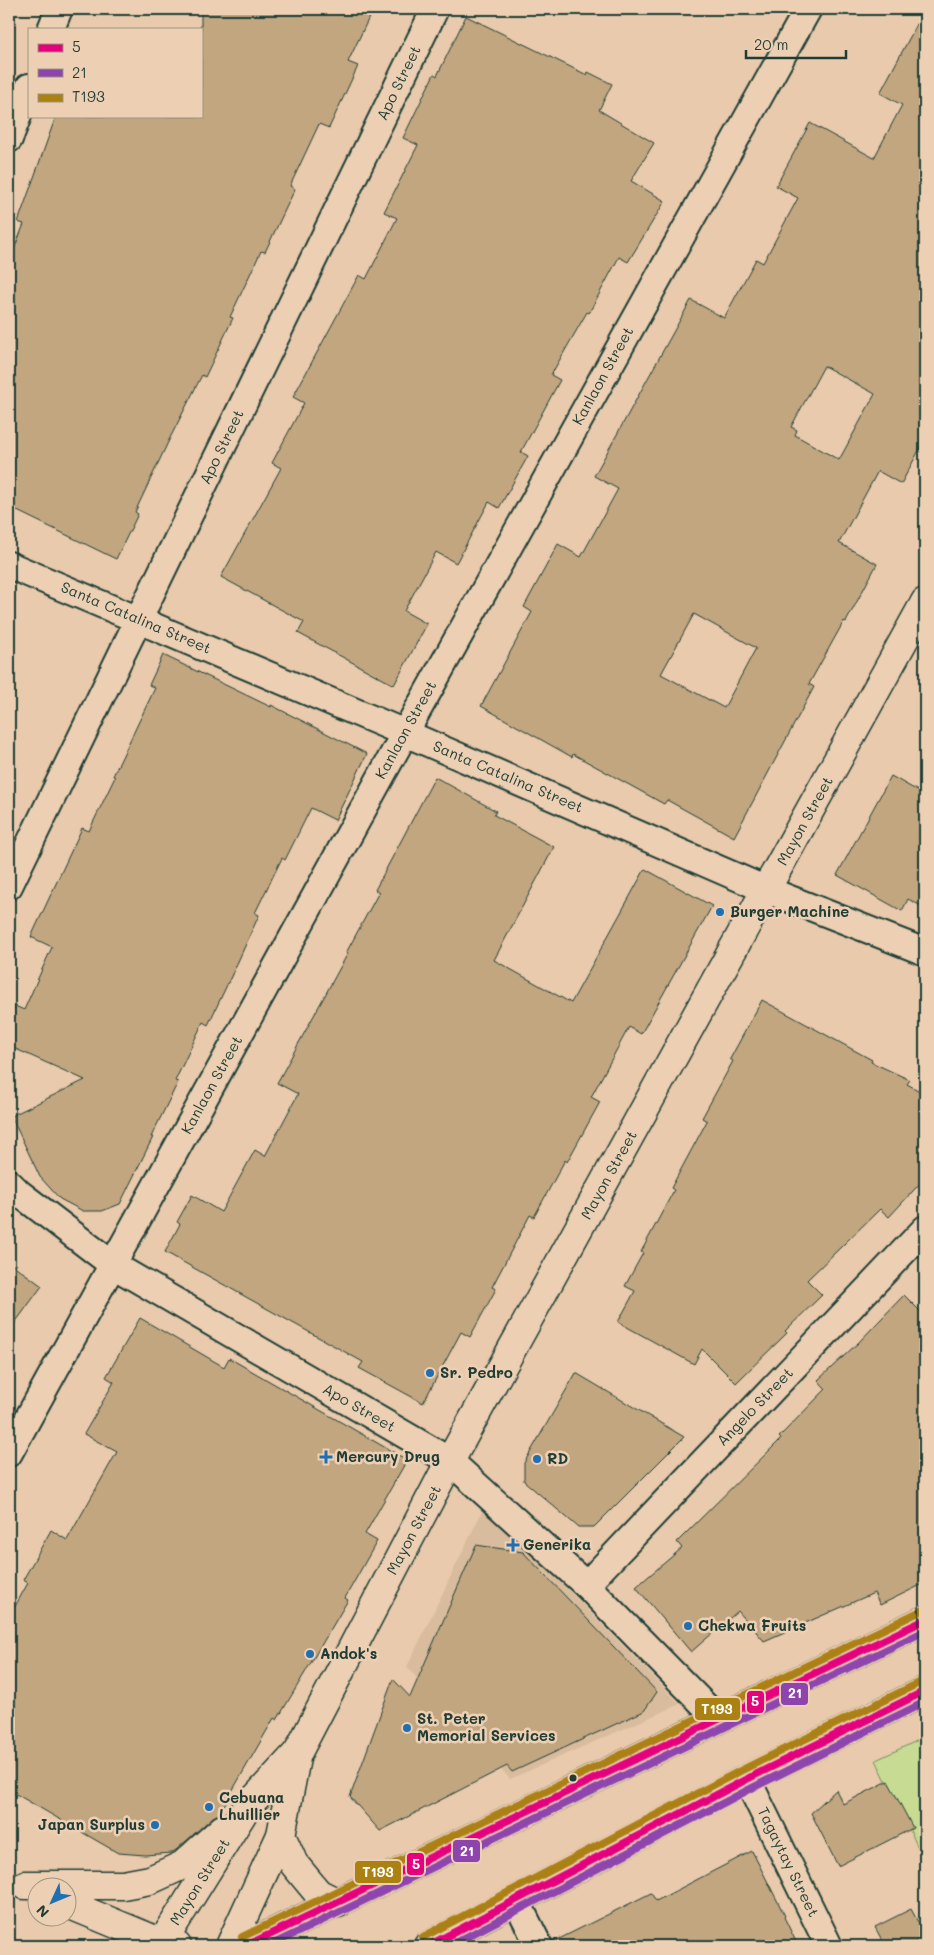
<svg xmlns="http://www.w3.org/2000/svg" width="934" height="1955" font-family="Mali,sans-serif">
<rect width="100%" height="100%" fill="#e9caac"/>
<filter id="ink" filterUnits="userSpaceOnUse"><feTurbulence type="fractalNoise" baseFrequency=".02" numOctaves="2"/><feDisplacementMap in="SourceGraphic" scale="10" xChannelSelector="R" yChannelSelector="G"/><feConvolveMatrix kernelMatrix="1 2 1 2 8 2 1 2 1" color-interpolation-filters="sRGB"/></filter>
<g filter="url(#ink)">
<path fill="#d9bc9d" d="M485,1505L680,1704L510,1779L407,1667Z"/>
<path fill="#c7dc92" stroke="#738c63" d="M925,1737V1862L876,1760Z"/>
<g fill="#c2a680" stroke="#1f3d34" fill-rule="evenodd">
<path d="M201,9H373L348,62L358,66L329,128L319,124L290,186L295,189L265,252L261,251L230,317L233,318L205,377L202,375L170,438L135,512L138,514L116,559L9,507V262L24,224L18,222L56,116H201Z"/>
<path d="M925,9V439L901,484L878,471L839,543L877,564L846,622L844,621L809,684L814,687L734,837L667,800L664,804L573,754L572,757L481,706L532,612L524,607L558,544L581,557L618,489L594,476L691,300L724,318L756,259L763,263L798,198L776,186L810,123L874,158L902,105L880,93ZM824,366L875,394L839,460L795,435L797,430L791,427ZM694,614L756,648L724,708L661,674Z"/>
<path d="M466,16L587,75L588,72L612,84L599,110L654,143L631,181L665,201L628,262L619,257L589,313L587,312L551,375L560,380L521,452L528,456L499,508L489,502L456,563L436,552L404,611L427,624L394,685L298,633L304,622L221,577L281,468L272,463L304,403L293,397L359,275L366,279L397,218L384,212L418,145L403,138L434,74L437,76Z"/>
<path d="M163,655L271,707V705L367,754L335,820L311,808L285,860L282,858L255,913L259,915L236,966L208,1025L203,1022L175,1081L178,1082L151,1137H153L120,1204L102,1211H83L60,1199L40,1177L11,1116L85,1080L9,1046V1021L15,1006L24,1010L52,947L31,937L82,828L89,831L115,777L113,776L155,688L149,685Z"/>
<path d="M891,776L925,795V908L908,899L902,911L837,875Z"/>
<path d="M435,777L496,811L494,815L554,847L494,960L571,1003L645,869L712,906L641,1034L629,1027L591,1097L600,1102L567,1162L565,1160L534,1217L530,1215L492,1287L496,1289L470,1337L461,1332L423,1403L359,1368L363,1362L165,1252L180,1224L177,1222L192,1195L221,1212L255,1150L265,1156L298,1094L277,1083L348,953H346L379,892L375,890Z"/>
<path d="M762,1000L872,1060L871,1062L910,1080L907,1084L925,1094V1178L889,1217L880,1209L807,1280L822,1295L785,1331L787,1333L736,1383L702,1349L694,1364L618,1322L635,1291L625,1286L643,1253L641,1252L674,1190L671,1188L707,1121L702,1118L733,1061L730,1059Z"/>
<path d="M9,1262L42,1286L9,1331Z"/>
<path d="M904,1295L925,1316V1583L880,1605L874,1593L764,1641L738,1611L691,1652L636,1587L682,1548L677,1542L781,1439L779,1437L826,1389L818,1380L858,1343Z"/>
<path d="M140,1318L224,1367L229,1358L407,1460L365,1534L377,1541L345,1598L348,1600L277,1720L274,1718L219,1814L213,1817L176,1850L171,1853L145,1855L118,1853L9,1790V1617L28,1583L23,1580L51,1530L67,1540L117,1452L84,1434L114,1382L106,1377Z"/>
<path d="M576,1373L684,1437L594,1527H578L524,1481V1463Z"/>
<path d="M476,1545L523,1552L657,1692L644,1711L512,1772L507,1766L380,1831L350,1797L393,1679L410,1697Z"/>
<path d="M888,1781L913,1828L838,1866L811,1813L836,1790L843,1804Z"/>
<path d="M752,1851L785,1916L784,1917L798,1946H554L553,1942L651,1893L656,1901Z"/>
<path d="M911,1909L925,1935V1946H885L875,1927Z"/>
</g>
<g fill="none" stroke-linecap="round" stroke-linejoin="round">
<defs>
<g id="street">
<path d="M51,29L59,9"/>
<path d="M9,139L29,87"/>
<path d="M9,565L405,733L767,890L925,952"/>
<path d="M9,886L435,9"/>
<path d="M9,1183L19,1193L113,1265L450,1461L586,1585L718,1719"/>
<path d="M9,1453L405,733L808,9"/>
<path d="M586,1585L925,1229"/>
<path d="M747,1779L829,1946"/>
<path d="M516,1900L539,1946"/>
</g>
<g id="secondary">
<path d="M25,1885H123L150,1880L183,1865L223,1829"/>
<path d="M68,1904L162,1943L246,1808L298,1752L450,1461L925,602"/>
<path d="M230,1946L281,1835L297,1753"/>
</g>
<g id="primary">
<path d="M281,1835L294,1864L318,1893L338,1903"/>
<path d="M160,1946L162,1943L177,1946"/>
<path d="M246,1946L925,1620"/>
<path d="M428,1946L747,1779L925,1691"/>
</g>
</defs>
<use href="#street" stroke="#1f3d34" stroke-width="30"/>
<use href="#secondary" stroke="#1f3d34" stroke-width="31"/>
<use href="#primary" stroke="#1f3d34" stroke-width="31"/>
<use href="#street" stroke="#edd0b4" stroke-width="26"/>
<use href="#secondary" stroke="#edd0b4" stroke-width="28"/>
<use href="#primary" stroke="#edd0b4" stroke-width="28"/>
<defs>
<g id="bus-1">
<path d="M246,1946L925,1620"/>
<path d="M428,1946L747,1779L925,1691"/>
</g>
<g id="bus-2">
<path d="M269,1946L925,1631"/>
<path d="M449,1946L752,1788L925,1702"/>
</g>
<g id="bus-3">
<path d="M242,1937L921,1611"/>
<path d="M423,1937L742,1770L921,1682"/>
</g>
</defs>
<use href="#bus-1" stroke="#edd0b4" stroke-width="11"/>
<use href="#bus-2" stroke="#edd0b4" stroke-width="11"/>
<use href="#bus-3" stroke="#edd0b4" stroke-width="11"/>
<use href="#bus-1" stroke="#e5007d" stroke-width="8"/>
<use href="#bus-2" stroke="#8e44ad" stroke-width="8"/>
<use href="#bus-3" stroke="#ab8112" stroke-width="8"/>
</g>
</g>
<g fill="#1f6fb2" stroke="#edd0b4" stroke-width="2">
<circle cx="720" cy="912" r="5"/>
<circle cx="430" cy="1373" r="5"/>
<path d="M323.5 1449.5h5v5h5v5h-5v5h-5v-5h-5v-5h5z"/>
<circle cx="537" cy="1459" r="5"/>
<path d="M510.5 1537.5h5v5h5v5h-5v5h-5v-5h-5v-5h5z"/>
<circle cx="688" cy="1626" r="5"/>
<circle cx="310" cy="1654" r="5"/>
<circle cx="407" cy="1728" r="5"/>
<circle cx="209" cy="1807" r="5"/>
<circle cx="155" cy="1825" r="5"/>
</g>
<circle fill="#1f3d34" stroke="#edd0b4" stroke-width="2" cx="573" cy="1778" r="4.5"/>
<g text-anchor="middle" stroke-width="5" stroke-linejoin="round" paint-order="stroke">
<g font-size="15" fill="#1f3d34" stroke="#edd0b4">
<text transform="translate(399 83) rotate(-64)" y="5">Apo Street</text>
<text transform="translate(603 376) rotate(-61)" y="5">Kanlaon Street</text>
<text transform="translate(222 447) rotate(-64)" y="5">Apo Street</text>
<text transform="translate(136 618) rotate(23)" y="5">Santa Catalina Street</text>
<text transform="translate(406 730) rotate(-61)" y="5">Kanlaon Street</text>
<text transform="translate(508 777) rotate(23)" y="5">Santa Catalina Street</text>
<text transform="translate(805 821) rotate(-61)" y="5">Mayon Street</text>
<text transform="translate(212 1085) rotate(-61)" y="5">Kanlaon Street</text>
<text transform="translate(609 1175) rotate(-61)" y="5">Mayon Street</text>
<text transform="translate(755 1407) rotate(-46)" y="5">Angelo Street</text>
<text transform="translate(359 1408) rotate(30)" y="5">Apo Street</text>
<text transform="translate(414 1530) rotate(-62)" y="5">Mayon Street</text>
<text transform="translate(788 1862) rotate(64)" y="5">Tagaytay Street</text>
<text transform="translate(200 1882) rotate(-58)" y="5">Mayon Street</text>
</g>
<g font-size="15" font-weight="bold" fill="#1f3d34" stroke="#edd0b4" text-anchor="start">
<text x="730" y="917">Burger Machine</text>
<text x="440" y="1378">Sr. Pedro</text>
<text x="336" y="1462">Mercury Drug</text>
<text x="547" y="1464">RD</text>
<text x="523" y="1550">Generika</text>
<text x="698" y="1631">Chekwa Fruits</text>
<text x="320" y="1659">Andok's</text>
<text x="417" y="1724">St. Peter<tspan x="417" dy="17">Memorial Services</tspan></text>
<text x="219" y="1803">Cebuana<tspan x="219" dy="17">Lhuillier</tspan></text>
<text x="145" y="1830" text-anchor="end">Japan Surplus</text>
</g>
</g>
<g stroke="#edd0b4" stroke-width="2">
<rect x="780" y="1682" width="29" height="24" rx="5" fill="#8e44ad"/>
<rect x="746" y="1690" width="19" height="24" rx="5" fill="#e5007d"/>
<rect x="694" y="1697" width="47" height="24" rx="5" fill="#ab8112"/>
<rect x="452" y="1839" width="29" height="24" rx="5" fill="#8e44ad"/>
<rect x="406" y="1852" width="19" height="24" rx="5" fill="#e5007d"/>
<rect x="354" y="1860" width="48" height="24" rx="5" fill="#ab8112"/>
</g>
<g font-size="14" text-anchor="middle" font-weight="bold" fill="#fff">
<text x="795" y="1698">21</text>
<text x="755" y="1706">5</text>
<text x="717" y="1714">T193</text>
<text x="467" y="1856">21</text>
<text x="416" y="1869">5</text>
<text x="378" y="1877">T193</text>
</g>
<rect width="934" height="1955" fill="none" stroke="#edd0b4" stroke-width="30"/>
<rect x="15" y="15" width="904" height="1925" fill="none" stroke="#1f3d34" stroke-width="2" filter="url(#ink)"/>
<rect x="28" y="28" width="175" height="90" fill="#edd0b4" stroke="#9b9581"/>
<rect x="38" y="44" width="25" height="8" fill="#e5007d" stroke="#9b9581"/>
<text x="72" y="52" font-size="15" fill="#1f3d34">5</text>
<rect x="38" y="69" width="25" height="8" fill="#8e44ad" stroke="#9b9581"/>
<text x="72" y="78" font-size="15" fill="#1f3d34">21</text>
<rect x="38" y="94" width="25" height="8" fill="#ab8112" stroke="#9b9581"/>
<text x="72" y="102" font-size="15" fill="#1f3d34">T193</text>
<g transform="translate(52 1902) rotate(226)"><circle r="24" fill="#edd0b4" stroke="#9b9581"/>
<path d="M0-4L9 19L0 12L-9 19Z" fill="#1f6fb2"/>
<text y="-8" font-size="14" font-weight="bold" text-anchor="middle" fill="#1f3d34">N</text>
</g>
<path d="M746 50v8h100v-8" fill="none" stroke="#1f3d34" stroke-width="2.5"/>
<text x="754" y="50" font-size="15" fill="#1f3d34" stroke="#edd0b4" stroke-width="4" paint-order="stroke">20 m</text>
</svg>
